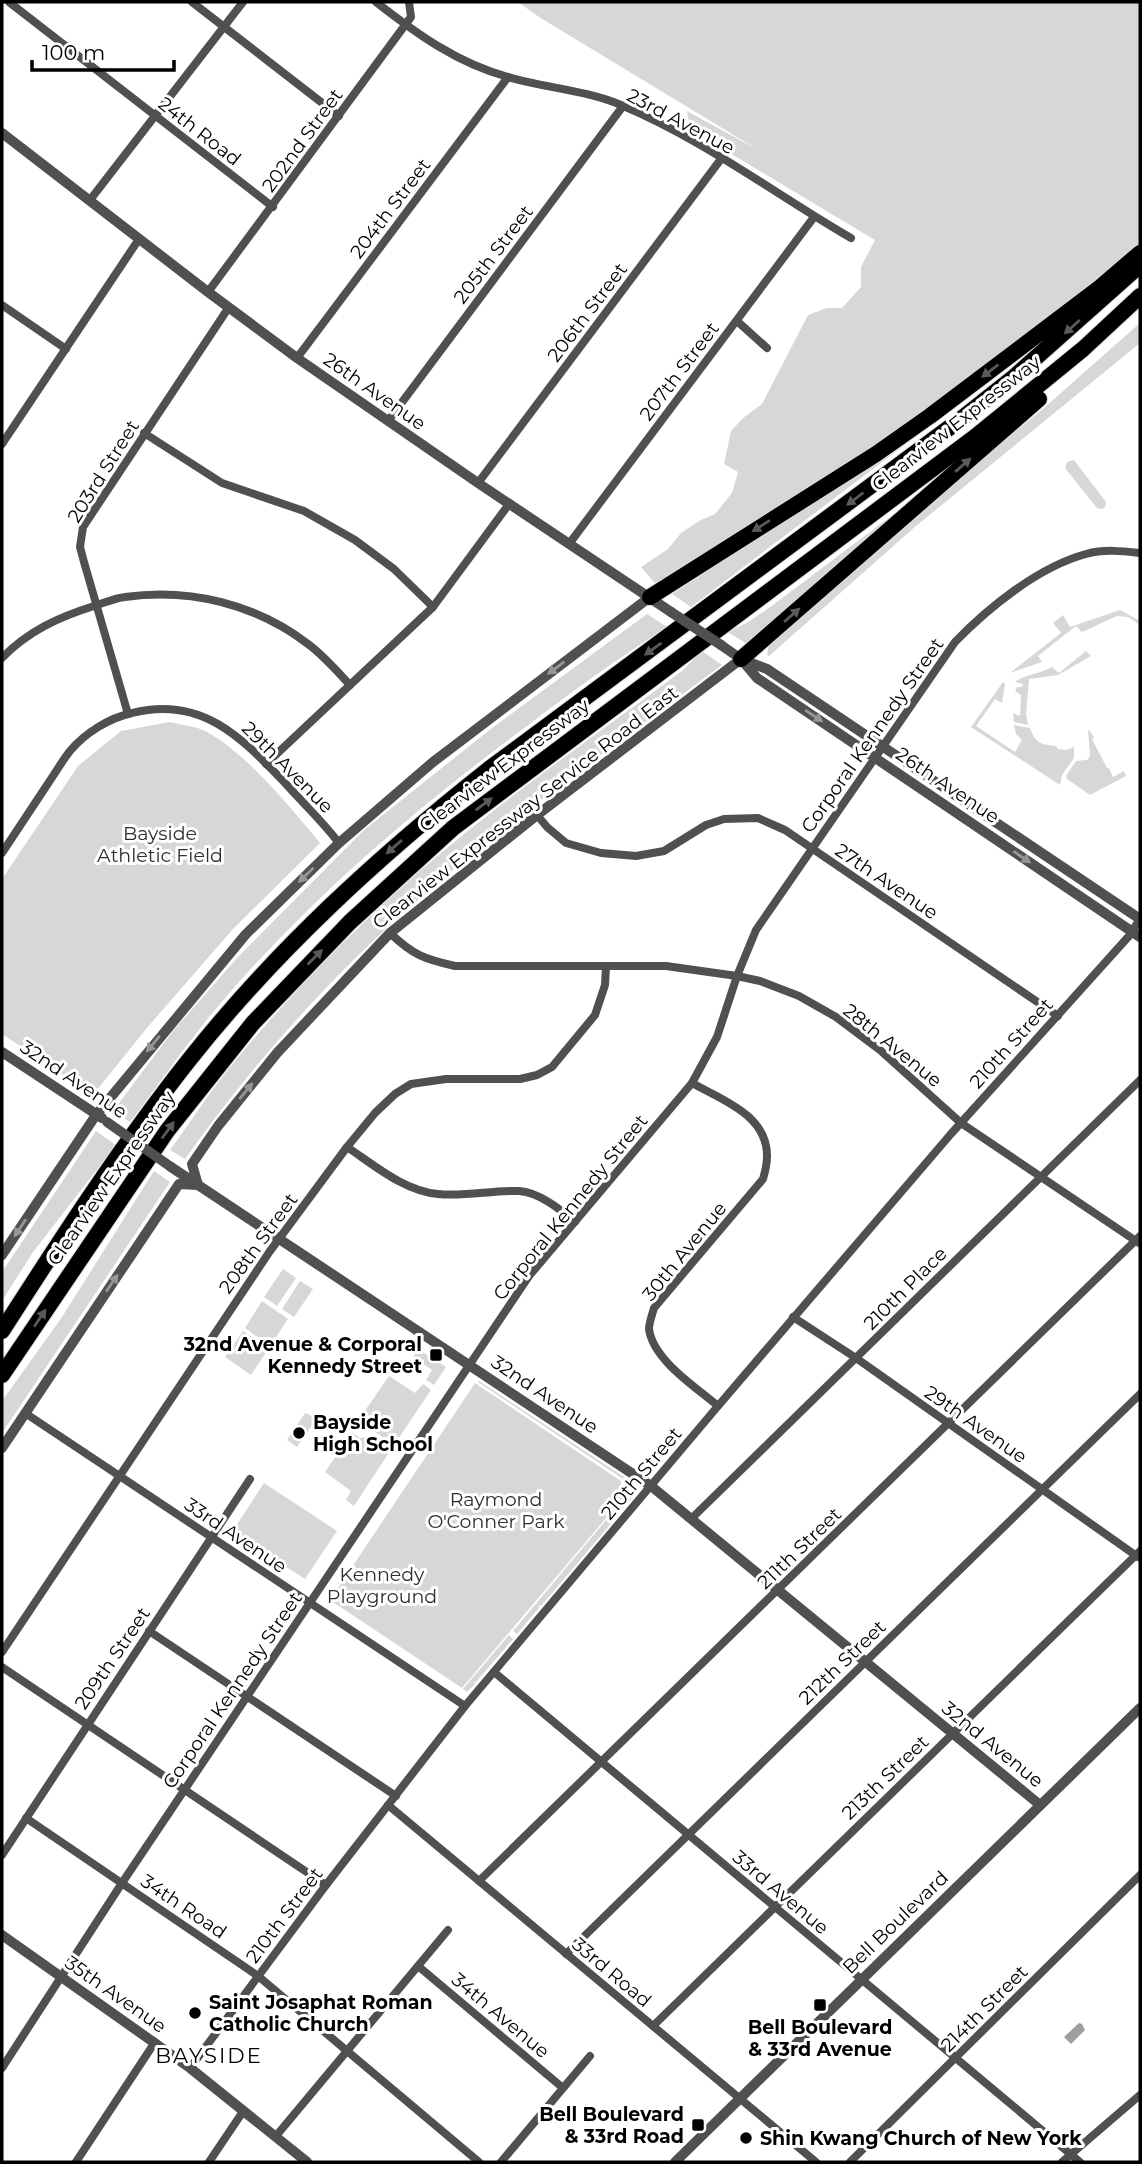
<svg xmlns="http://www.w3.org/2000/svg" width="1142" height="2164" font-family="Montserrat,sans-serif">
<rect width="100%" height="100%" fill="#fff"/>
<g fill="#d7d7d7">
<path d="M518,2H1140V244L1100,281L893,437L664,587L654,582L641,567L668,549L681,533L699,521L715,514L732,493L738,472L724,464L731,431L743,418L762,404L808,315L827,308H842L861,287V267L875,240L698,134L690,126L687,111L760,151L539,17Z"/>
<path d="M1140,323V343L916,526L769,656L767,655L769,643L962,475L1044,408Z"/>
<path d="M969,396L691,607L672,594L854,477Z"/>
<path d="M1074,460L1106,502L1105,507L1102,509L1097,508L1065,468L1067,462Z"/>
<path d="M956,467L750,646L728,632L750,621L773,605Z"/>
<path d="M1120,610L1140,621V625L1128,617L1117,616L1082,632L1076,626L1038,656L1042,662L1010,673L1061,633L1053,623L1063,615L1070,627Z"/>
<path d="M647,614L667,627C617,659 570,693 523,729C411,812 300,907 210,1016C182,1050 157,1087 130,1122L113,1111L173,1031L238,957L364,830L492,728Z"/>
<path d="M702,651L722,665C620,741 515,815 419,899C332,975 252,1064 185,1159L170,1150C192,1120 212,1088 236,1060C292,992 355,928 421,870C504,798 595,736 683,670Z"/>
<path d="M1086,651L1091,656L1058,675L1029,679L1026,714L1028,725L1014,722L1013,713L1020,716L1021,695L1015,691L1017,687H1022L1023,684L1015,682C1026,674 1040,674 1052,667L1059,673Z"/>
<path d="M1003,682L1005,684L1002,703L995,699L976,726L1015,752L1022,740L1016,734L1014,725L1030,728C1036,744 1040,744 1056,746L1058,749L1066,750L1074,747V758L1062,775L1060,785L971,727Z"/>
<path d="M170,722C181,725 196,726 207,732C246,753 291,808 320,843L233,929L146,1029L93,1095L2,1034V879L78,766L121,731Z"/>
<path d="M1088,729L1094,737L1092,739L1107,768H1109L1113,777L1124,771L1126,776L1090,795L1067,779L1066,776L1076,761L1087,760L1090,756Z"/>
<path d="M96,1131L116,1145L33,1252L2,1301V1272Z"/>
<path d="M154,1171L170,1182L2,1433V1401L62,1317Z"/>
<path d="M283,1269L296,1278L277,1306L264,1297Z"/>
<path d="M300,1281L313,1289L294,1317L282,1309Z"/>
<path d="M262,1301L288,1319L270,1346L245,1328Z"/>
<path d="M243,1331L269,1348L251,1375L225,1357Z"/>
<path d="M418,1349L446,1367L434,1385L426,1380L432,1370L413,1357Z"/>
<path d="M389,1376L415,1393L423,1384L431,1390L394,1445L374,1431L370,1422L362,1415Z"/>
<path d="M479,1381L624,1477L623,1479L478,1382Z"/>
<path d="M475,1383L621,1481L623,1498L462,1688L330,1600Z"/>
<path d="M305,1413L317,1418L297,1447L287,1440Z"/>
<path d="M352,1432L360,1438L369,1437L390,1451L354,1506L346,1500L351,1491L325,1472Z"/>
<path d="M264,1483L337,1531L305,1579L232,1532Z"/>
<path d="M628,1494L632,1498L616,1517L614,1516L615,1519L541,1606L539,1605V1608L517,1634L513,1631Z"/>
<path d="M509,1635L513,1639L476,1682H474L475,1684L467,1692L463,1689Z"/>
</g>
<path fill="#9e9e9e" d="M1079,2023L1082,2024L1085,2030L1071,2044L1064,2037Z"/>
<g fill="none" stroke-linecap="round" stroke-linejoin="round">
<defs>
<g id="motorway">
<path d="M650,597L876,454L930,416L1098,289L1140,253"/>
<path d="M741,659L1039,399"/>
<path d="M2,1331C61,1239 121,1146 189,1060C276,950 379,856 489,769L961,419L1014,377L1140,265"/>
<path d="M2,1375L167,1131L253,1023L350,922L453,828L975,437L1083,349L1140,296"/>
</g>
</defs>
<use href="#motorway" stroke="#dbdbdb" stroke-width="18"/>
<g stroke="#505050" stroke-width="8">
<path d="M9,2L273,207"/>
<path d="M192,2L339,116"/>
<path d="M376,2C417,34 457,63 508,77C546,88 585,90 621,105C703,139 775,194 851,238"/>
<path d="M90,200L243,2"/>
<path d="M208,292L411,17L409,2"/>
<path d="M2,305L66,349"/>
<path d="M737,321L767,348"/>
<path d="M297,358L508,77"/>
<path d="M388,421L623,106"/>
<path d="M144,433L222,483L304,511L355,540L394,569L433,607"/>
<path d="M2,444L139,239"/>
<path d="M478,483L721,159"/>
<path d="M569,544L814,217"/>
<path d="M2,658C28,631 59,617 94,606C104,603 115,598 125,597C190,588 256,604 308,644C323,655 337,671 350,685"/>
<path d="M128,714L84,562L80,547L83,527L229,307"/>
<path d="M266,764L433,607L509,504"/>
<path d="M537,815L547,827L566,843L601,853L636,856L664,851L706,825L724,819L758,818L785,830L1058,1016"/>
<path d="M2,853C18,829 33,806 49,782C56,772 62,761 70,751C85,733 109,718 132,713C202,695 242,738 286,784C304,804 323,822 339,843"/>
<path d="M390,933C413,955 424,959 455,966H666L737,976L760,981L799,996L836,1017L880,1050L961,1123L1139,1243"/>
<path d="M692,1083C722,1100 768,1115 767,1157C767,1164 765,1172 763,1179L654,1308C652,1315 649,1323 649,1329C653,1360 696,1387 718,1406"/>
<path d="M347,1147C374,1165 404,1191 438,1194C465,1197 492,1190 519,1191C539,1192 561,1210 575,1222"/>
<path d="M793,1317L856,1358L1138,1557"/>
<path d="M25,1413L465,1706"/>
<path d="M691,1519L1140,1080"/>
<path d="M149,1631L396,1796"/>
<path d="M2,1652L270,1251L347,1147L375,1113L395,1094L411,1084L446,1079H520L537,1075L552,1067L595,1015L605,985L606,967"/>
<path d="M2,1667L326,1885"/>
<path d="M494,1672L1080,2162"/>
<path d="M388,1805L816,2162"/>
<path d="M26,1818L258,1976L479,2162"/>
<path d="M2,1855L250,1479"/>
<path d="M479,1881L1140,1236"/>
<path d="M566,1954L1140,1394"/>
<path d="M418,1966L563,2088"/>
<path d="M653,2026L1140,1551"/>
<path d="M2,2068L122,1883L529,1276L692,1083L717,1037L737,976L756,930L955,642C988,608 1038,567 1086,554C1104,549 1122,551 1140,553"/>
<path d="M190,2068L326,1885L465,1706L718,1406L950,1135L1129,936L1140,919"/>
<path d="M276,2136L448,1930"/>
<path d="M76,2162L155,2042"/>
<path d="M209,2162L244,2110"/>
<path d="M501,2162L590,2056"/>
<path d="M850,2162L1140,1875"/>
<path d="M1062,2162L1140,2095"/>
</g>
<g stroke="#505050" stroke-width="10">
<path d="M2,133L208,292L297,358L478,483L671,612"/>
<path d="M721,645L741,659L757,678L1140,937"/>
<path d="M741,659L767,669L1140,919"/>
<path d="M2,1052L102,1118"/>
<path d="M171,1167L651,1486L1040,1805"/>
<path d="M2,1255L96,1115L246,934L339,843L433,762L650,597"/>
<path d="M2,1448L179,1184L198,1185L192,1164L218,1126L277,1053L390,933L537,815L741,659"/>
<path d="M2,1935L190,2068L307,2162"/>
<path d="M675,2162L1140,1708"/>
</g>
<use href="#motorway" stroke="#000" stroke-width="16"/>
<g stroke="#505050" stroke-width="10">
<path d="M671,612L721,645"/>
<path d="M107,1122L171,1167"/>
</g>
</g>
<defs><path id="oneway-solid" d="M-6-.8H1V-3.2L6.5 0L1 3.2V.8H-6Z" transform="scale(1.75)"/></defs>
<g fill="#595959">
<use href="#oneway-solid" transform="translate(1072 327) rotate(138)"/>
<use href="#oneway-solid" transform="translate(990 371) rotate(143)"/>
<use href="#oneway-solid" transform="translate(963 465) rotate(-41)"/>
<use href="#oneway-solid" transform="translate(855 499) rotate(143)"/>
<use href="#oneway-solid" transform="translate(761 526) rotate(148)"/>
<use href="#oneway-solid" transform="translate(792 615) rotate(-41)"/>
<use href="#oneway-solid" transform="translate(653 649) rotate(144)"/>
<use href="#oneway-solid" transform="translate(484 804) rotate(-37)"/>
<use href="#oneway-solid" transform="translate(394 847) rotate(139)"/>
<use href="#oneway-solid" transform="translate(315 957) rotate(-45)"/>
<use href="#oneway-solid" transform="translate(168 1130) rotate(-54)"/>
<use href="#oneway-solid" transform="translate(40 1318) rotate(-56)"/>
</g>
<g fill="#969696">
<use href="#oneway-solid" transform="translate(556 668) rotate(143)"/>
<use href="#oneway-solid" transform="translate(814 716) rotate(34)"/>
<use href="#oneway-solid" transform="translate(1022 857) rotate(34)"/>
<use href="#oneway-solid" transform="translate(306 875) rotate(136)"/>
<use href="#oneway-solid" transform="translate(153 1044) rotate(130)"/>
<use href="#oneway-solid" transform="translate(246 1091) rotate(-51)"/>
<use href="#oneway-solid" transform="translate(20 1228) rotate(124)"/>
<use href="#oneway-solid" transform="translate(112 1283) rotate(-56)"/>
</g>
<g fill="#000" stroke="#fff" stroke-width="2.5">
<rect x="429" y="1348" width="14" height="14" rx="3.5"/>
<circle cx="299" cy="1433" r="7"/>
<rect x="813" y="1998" width="14" height="14" rx="3.5"/>
<circle cx="195" cy="2013" r="7"/>
<rect x="691" y="2118" width="14" height="14" rx="3.5"/>
<circle cx="746" cy="2138" r="7"/>
</g>
<g text-anchor="middle" stroke-width="6" stroke-linejoin="round" paint-order="stroke">
<g font-size="19" fill="#000" stroke="#fff">
<text transform="translate(681 121) rotate(28)" y="7">23rd Avenue</text>
<text transform="translate(200 131) rotate(38)" y="7">24th Road</text>
<text transform="translate(302 140) rotate(-54)" y="7">202nd Street</text>
<text transform="translate(390 208) rotate(-53)" y="7">204th Street</text>
<text transform="translate(493 254) rotate(-53)" y="7">205th Street</text>
<text transform="translate(587 312) rotate(-53)" y="7">206th Street</text>
<text transform="translate(679 371) rotate(-53)" y="7">207th Street</text>
<text transform="translate(375 391) rotate(35)" y="7">26th Avenue</text>
<text transform="translate(956 423) rotate(-38)" y="7">Clearview Expressway</text>
<text transform="translate(103 471) rotate(-58)" y="7">203rd Street</text>
<text transform="translate(872 735) rotate(-55)" y="7">Corporal Kennedy Street</text>
<text transform="translate(504 765) rotate(-37)" y="7">Clearview Expressway</text>
<text transform="translate(288 767) rotate(45)" y="7">29th Avenue</text>
<text transform="translate(948 785) rotate(34)" y="7">26th Avenue</text>
<text transform="translate(525 807) rotate(-38)" y="7">Clearview Expressway Service Road East</text>
<text transform="translate(887 881) rotate(34)" y="7">27th Avenue</text>
<text transform="translate(1011 1043) rotate(-48)" y="7">210th Street</text>
<text transform="translate(893 1045) rotate(39)" y="7">28th Avenue</text>
<text transform="translate(74 1079) rotate(34)" y="7">32nd Avenue</text>
<text transform="translate(111 1178) rotate(-55)" y="7">Clearview Expressway</text>
<text transform="translate(570 1207) rotate(-51)" y="7">Corporal Kennedy Street</text>
<text transform="translate(258 1243) rotate(-54)" y="7">208th Street</text>
<text transform="translate(684 1251) rotate(-51)" y="7">30th Avenue</text>
<text transform="translate(905 1288) rotate(-45)" y="7">210th Place</text>
<text transform="translate(545 1394) rotate(34)" y="7">32nd Avenue</text>
<text transform="translate(976 1424) rotate(35)" y="7">29th Avenue</text>
<text transform="translate(641 1473) rotate(-50)" y="7">210th Street</text>
<text transform="translate(236 1535) rotate(34)" y="7">33rd Avenue</text>
<text transform="translate(799 1548) rotate(-44)" y="7">211th Street</text>
<text transform="translate(112 1658) rotate(-56)" y="7">209th Street</text>
<text transform="translate(842 1662) rotate(-44)" y="7">212th Street</text>
<text transform="translate(232 1690) rotate(-56)" y="7">Corporal Kennedy Street</text>
<text transform="translate(993 1744) rotate(39)" y="7">32nd Avenue</text>
<text transform="translate(885 1777) rotate(-44)" y="7">213th Street</text>
<text transform="translate(781 1892) rotate(40)" y="7">33rd Avenue</text>
<text transform="translate(184 1906) rotate(34)" y="7">34th Road</text>
<text transform="translate(284 1915) rotate(-53)" y="7">210th Street</text>
<text transform="translate(895 1922) rotate(-44)" y="7">Bell Boulevard</text>
<text transform="translate(612 1972) rotate(40)" y="7">33rd Road</text>
<text transform="translate(116 1994) rotate(35)" y="7">35th Avenue</text>
<text transform="translate(984 2008) rotate(-45)" y="7">214th Street</text>
<text transform="translate(501 2015) rotate(40)" y="7">34th Avenue</text>
</g>
<g font-size="19" fill="#2e2e2e" stroke="#fff">
<text x="160" y="840">Bayside<tspan x="160" dy="22">Athletic Field</tspan></text>
<text x="496" y="1506">Raymond<tspan x="496" dy="22">O'Conner Park</tspan></text>
<text x="382" y="1581">Kennedy<tspan x="382" dy="22">Playground</tspan></text>
</g>
<g font-size="19" font-weight="bold" fill="#000" stroke="#fff" text-anchor="start">
<text x="422" y="1351" text-anchor="end">32nd Avenue &amp; Corporal<tspan x="422" dy="22">Kennedy Street</tspan></text>
<text x="313" y="1429">Bayside<tspan x="313" dy="22">High School</tspan></text>
<text x="209" y="2009">Saint Josaphat Roman<tspan x="209" dy="22">Catholic Church</tspan></text>
<text x="820" y="2034" text-anchor="middle">Bell Boulevard<tspan x="820" dy="22">&amp; 33rd Avenue</tspan></text>
<text x="684" y="2121" text-anchor="end">Bell Boulevard<tspan x="684" dy="22">&amp; 33rd Road</tspan></text>
<text x="760" y="2145">Shin Kwang Church of New York</text>
</g>
<g font-size="21" letter-spacing="2" fill="#000" stroke="#fff">
<text x="209" y="2063">BAYSIDE</text>
</g>
</g>
<rect width="1142" height="2164" fill="none" stroke="#000000" stroke-width="7"/>
<path d="M32 60v10h142v-10" fill="none" stroke="#000000" stroke-width="3.5"/>
<text x="42" y="60" font-size="21" fill="#000000" stroke="#ffffff" stroke-width="5" paint-order="stroke">100 m</text>
</svg>
